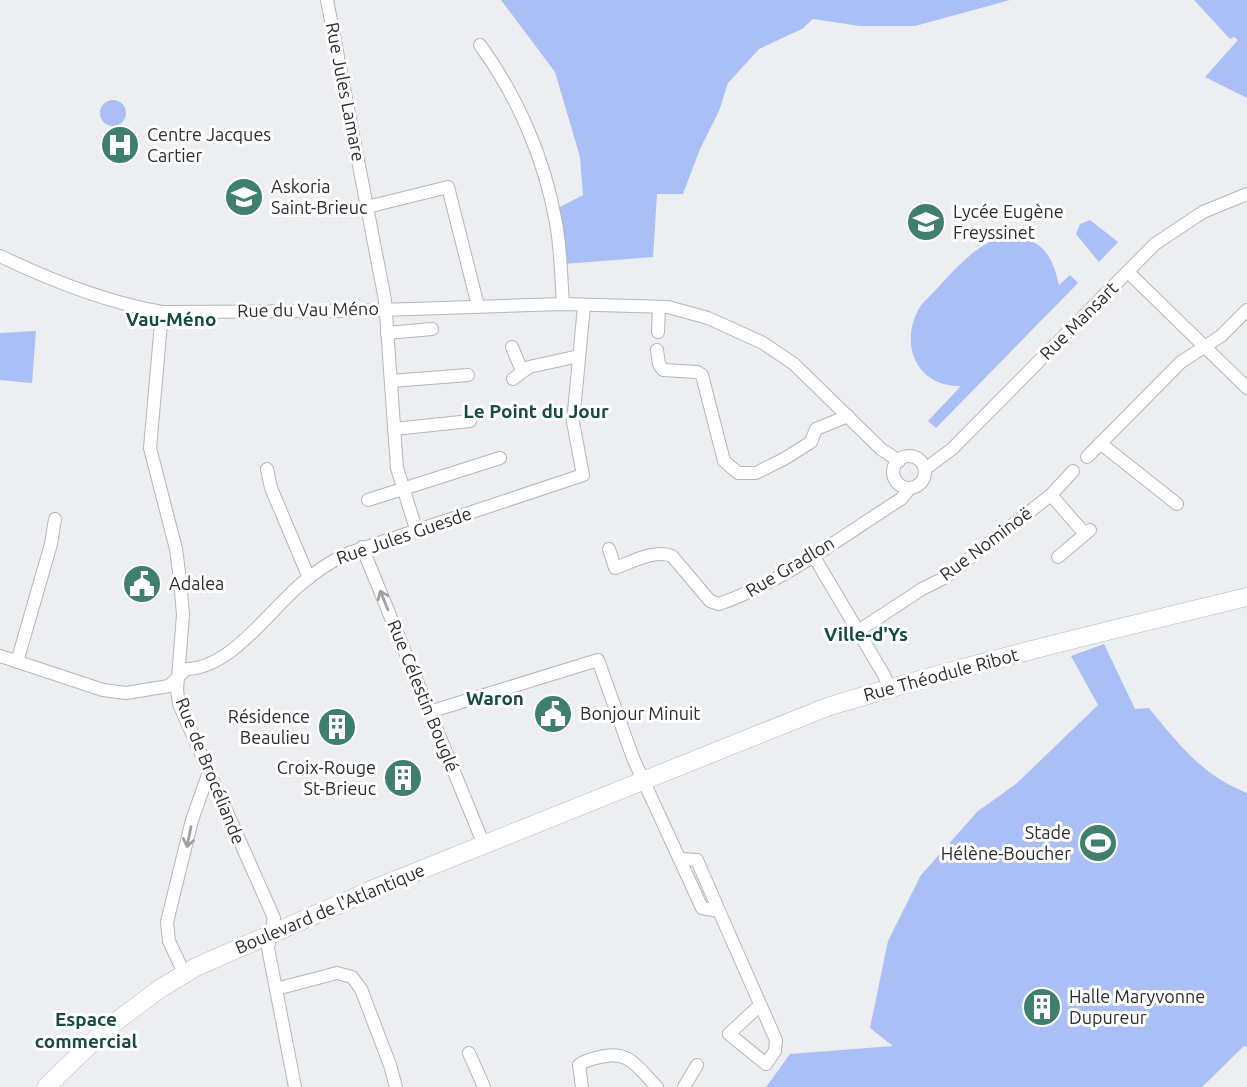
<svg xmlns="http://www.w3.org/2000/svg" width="1247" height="1087" font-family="Ubuntu,sans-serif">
<rect width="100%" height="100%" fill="#eceef2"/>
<g fill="#a9bff6">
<path d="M501,0H1010L915,26H860L813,19L802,29L759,49L728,83L719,111L700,149L683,194H657L653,257L564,264L558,208L583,195L580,157L555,72Z"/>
<path d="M1194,0H1247V98L1205,77L1238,40L1234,37L1230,39Z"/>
<circle cx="113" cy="113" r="13"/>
<path d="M1090,220L1118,242L1099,262L1076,234L1080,224Z"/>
<path d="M1011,235C1043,240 1052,255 1059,285L1070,275L1078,283L936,428L928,421L961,386C915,387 898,342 921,305C947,280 974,240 1011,235Z"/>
<path d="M36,331L32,383L0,380V333Z"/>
<path d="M1104,644L1135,709L1149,708C1179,745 1202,775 1247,793V1047L1244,1046L1202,1087H766L790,1054L893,1046L870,1028L888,941L921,875L978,811L1016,784L1098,705L1071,656Z"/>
</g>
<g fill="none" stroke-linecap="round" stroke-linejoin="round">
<defs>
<g id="minor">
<path d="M327,0L385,300L397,468L416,529"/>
<path d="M480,45C518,97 545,160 556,223C561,250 561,277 563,304"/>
<path d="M367,207L448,187L478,306"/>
<path d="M0,256C52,281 105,302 162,312L350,311L563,304L668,307L708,318L763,343L794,364L881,449L899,461"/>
<path d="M1128,272L1247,388"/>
<path d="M162,312L150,448L176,549L180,580L183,615L177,690L179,704L274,918L268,948L295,1087"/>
<path d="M658,332L659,307"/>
<path d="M387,333L432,329"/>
<path d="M512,347L522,371"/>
<path d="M657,350L659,364L663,370L697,372L702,375L724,461L738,473H756L784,459L811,442L816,429L848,416"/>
<path d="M513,379L529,367L579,356"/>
<path d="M391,381L468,375"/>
<path d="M394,429L470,421"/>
<path d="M1100,443L1177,504"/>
<circle cx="909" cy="472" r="16"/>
<path d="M1087,457L1181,362L1221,336L1247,310"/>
<path d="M267,469L271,488L309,578"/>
<path d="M925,469L952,449L1155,244L1203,212L1247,194"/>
<path d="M1051,495L1085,534"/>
<path d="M368,500L500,458"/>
<path d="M362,547L484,845"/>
<path d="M609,549L615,568C632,562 655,549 672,556L710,601L719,604C783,582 844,535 901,499L910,488"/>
<path d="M813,555L884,675L889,688"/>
<path d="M1058,557L1090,530"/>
<path d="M858,631L922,589L944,578L1051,495L1073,471"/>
<path d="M0,656L103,690L126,693L169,686L186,669C230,669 269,611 301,584C315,572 330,562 346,554L583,475L573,422L584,306"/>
<path d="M17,662L51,544L55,519"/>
<path d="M429,712L598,660L633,758L702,908L719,911L776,1040L775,1051L766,1064L729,1034L760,1005"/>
<path d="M681,859L697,860L719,911"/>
<path d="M184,973L169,941L167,922L192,820L209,772"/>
<path d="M276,989L337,973L352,977L361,989L390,1065L396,1087"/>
<path d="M469,1053L484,1087"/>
<path d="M582,1087L579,1065C585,1060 592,1059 600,1057C629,1049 638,1068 657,1087"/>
<path d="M684,1087L697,1065"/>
</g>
<path id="secondary" d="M46,1087L106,1029L161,988L196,967L376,888L827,707C965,665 1106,631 1247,597"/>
</defs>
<use href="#minor" stroke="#b4b6ba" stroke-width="14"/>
<use href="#secondary" stroke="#b4b6ba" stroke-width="19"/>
<use href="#minor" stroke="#fff" stroke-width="12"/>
<use href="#secondary" stroke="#fff" stroke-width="18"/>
</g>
<defs><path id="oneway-shaft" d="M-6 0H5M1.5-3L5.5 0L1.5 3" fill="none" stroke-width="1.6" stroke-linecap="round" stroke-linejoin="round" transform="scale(1.75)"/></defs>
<g stroke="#a0a0a1">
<use href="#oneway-shaft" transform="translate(384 600) rotate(-112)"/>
<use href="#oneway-shaft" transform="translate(189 837) rotate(101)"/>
</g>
<defs>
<symbol id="hospital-disc" viewBox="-11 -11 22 22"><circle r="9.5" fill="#3f7f6e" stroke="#fff"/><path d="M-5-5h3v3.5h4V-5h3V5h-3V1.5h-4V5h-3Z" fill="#fff"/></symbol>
<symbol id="university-disc" viewBox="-11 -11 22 22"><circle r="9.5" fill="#3f7f6e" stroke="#fff"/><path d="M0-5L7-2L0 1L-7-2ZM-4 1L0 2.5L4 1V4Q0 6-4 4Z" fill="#fff"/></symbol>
<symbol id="school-disc" viewBox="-11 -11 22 22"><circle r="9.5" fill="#3f7f6e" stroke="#fff"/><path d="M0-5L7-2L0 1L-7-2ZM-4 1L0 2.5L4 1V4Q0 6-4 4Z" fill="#fff"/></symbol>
<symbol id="civic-disc" viewBox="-11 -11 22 22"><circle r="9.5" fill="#3f7f6e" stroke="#fff"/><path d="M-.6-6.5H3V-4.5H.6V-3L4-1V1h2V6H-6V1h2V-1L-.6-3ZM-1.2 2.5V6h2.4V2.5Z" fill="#fff"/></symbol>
<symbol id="building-disc" viewBox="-11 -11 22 22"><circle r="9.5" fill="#3f7f6e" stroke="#fff"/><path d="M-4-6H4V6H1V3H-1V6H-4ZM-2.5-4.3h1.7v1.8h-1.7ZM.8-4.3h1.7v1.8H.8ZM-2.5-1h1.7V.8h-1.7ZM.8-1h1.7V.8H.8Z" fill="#fff"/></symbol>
<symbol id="stadium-disc" viewBox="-11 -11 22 22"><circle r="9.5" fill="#3f7f6e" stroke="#fff"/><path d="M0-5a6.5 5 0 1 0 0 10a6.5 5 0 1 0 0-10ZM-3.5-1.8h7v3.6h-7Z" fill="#fff"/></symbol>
</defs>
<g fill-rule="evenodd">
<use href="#hospital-disc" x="98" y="123" width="44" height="44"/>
<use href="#university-disc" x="222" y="175" width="44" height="44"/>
<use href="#school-disc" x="904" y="200" width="44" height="44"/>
<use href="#civic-disc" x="120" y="562" width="44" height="44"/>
<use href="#civic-disc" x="531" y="692" width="44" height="44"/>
<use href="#building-disc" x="315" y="705" width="44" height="44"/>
<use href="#building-disc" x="381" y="756" width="44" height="44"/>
<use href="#stadium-disc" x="1076" y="821" width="44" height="44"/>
<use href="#building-disc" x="1020" y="985" width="44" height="44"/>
</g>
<g text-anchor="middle" stroke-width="6" stroke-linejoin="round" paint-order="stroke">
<g font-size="18" fill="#2d2d2f" stroke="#fff">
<text transform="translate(345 92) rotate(79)" y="6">Rue Jules Lamare</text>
<text transform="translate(308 310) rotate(-1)" y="6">Rue du Vau Méno</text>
<text transform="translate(1079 321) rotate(-45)" y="6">Rue Mansart</text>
<text transform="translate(404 536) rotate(-19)" y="6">Rue Jules Guesde</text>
<text transform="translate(986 544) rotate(-37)" y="6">Rue Nominoë</text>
<text transform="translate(790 567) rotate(-31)" y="6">Rue Gradlon</text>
<text transform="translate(941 675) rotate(-15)" y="6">Rue Théodule Ribot</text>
<text transform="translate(423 696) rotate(68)" y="6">Rue Célestin Bouglé</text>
<text transform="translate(210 771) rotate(68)" y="6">Rue de Brocéliande</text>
<text transform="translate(330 909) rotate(-23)" y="6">Boulevard de l'Atlantique</text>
</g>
<g font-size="18" fill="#2d2d2f" stroke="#fff" text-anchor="start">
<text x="147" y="141">Centre Jacques<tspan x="147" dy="21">Cartier</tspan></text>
<text x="271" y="193">Askoria<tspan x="271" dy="21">Saint-Brieuc</tspan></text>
<text x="953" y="218">Lycée Eugène<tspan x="953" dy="21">Freyssinet</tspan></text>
<text x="169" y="590">Adalea</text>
<text x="580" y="720">Bonjour Minuit</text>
<text x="310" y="723" text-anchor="end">Résidence<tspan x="310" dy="21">Beaulieu</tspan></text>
<text x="376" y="774" text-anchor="end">Croix-Rouge<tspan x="376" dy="21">St-Brieuc</tspan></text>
<text x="1071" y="839" text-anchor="end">Stade<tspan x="1071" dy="21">Hélène-Boucher</tspan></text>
<text x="1069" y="1003">Halle Maryvonne<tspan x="1069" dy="21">Dupureur</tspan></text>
</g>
<g font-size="19" font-weight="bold" fill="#154b3e" stroke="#fff">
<text x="171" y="326">Vau-Méno</text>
<text x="536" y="418">Le Point du Jour</text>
<text x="866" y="641">Ville-d'Ys</text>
<text x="495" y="705">Waron</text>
<text x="86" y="1026">Espace<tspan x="86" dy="22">commercial</tspan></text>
</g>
</g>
</svg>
